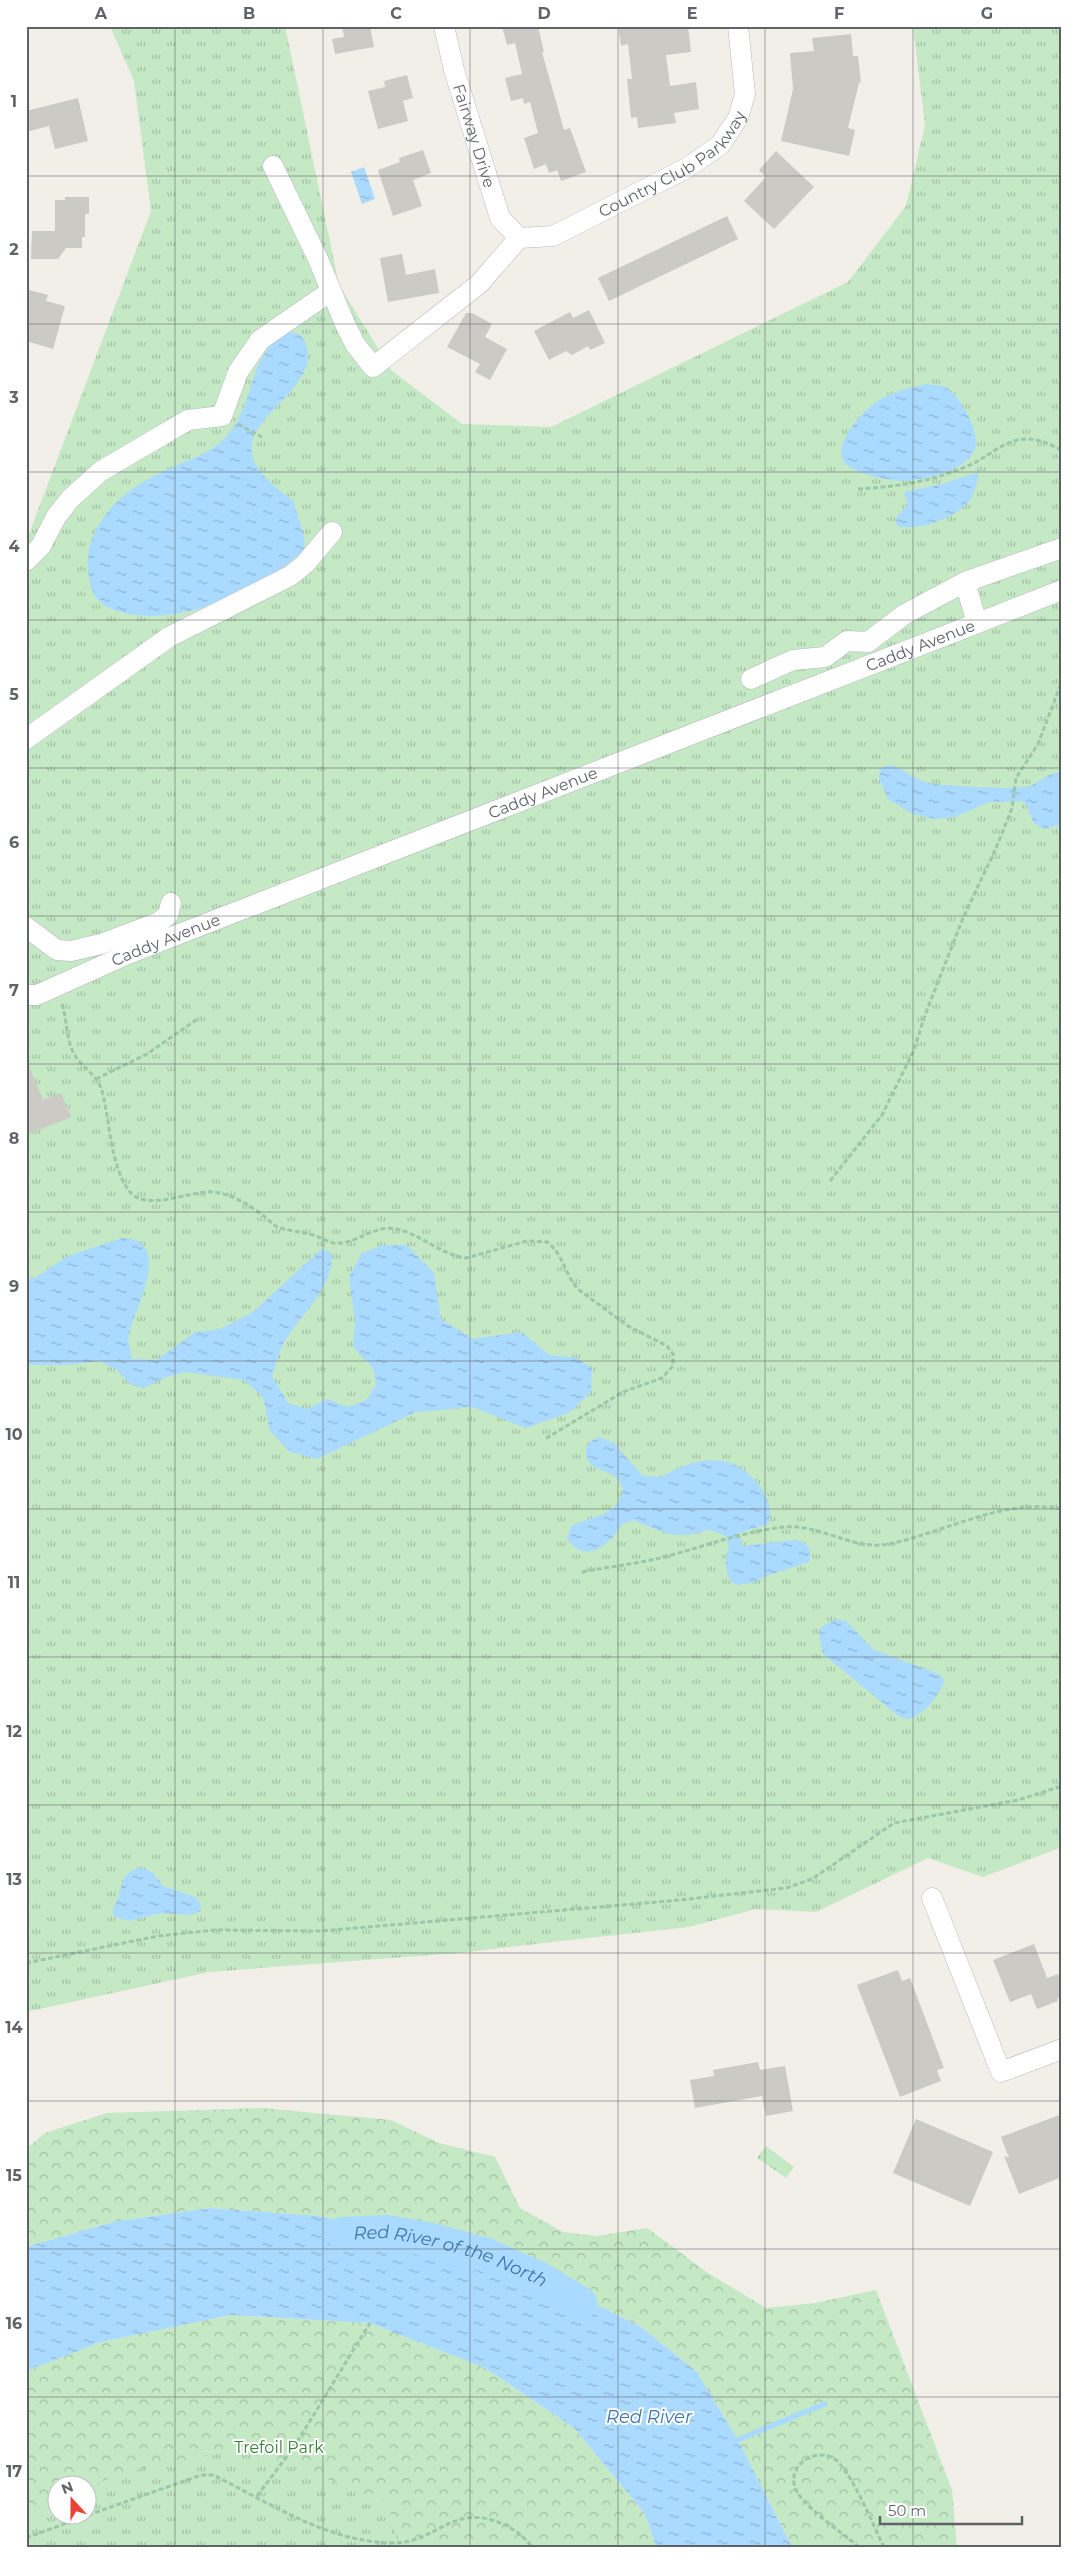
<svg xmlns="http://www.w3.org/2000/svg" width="1088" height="2573" font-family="Montserrat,sans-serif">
<defs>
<pattern id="grass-tufts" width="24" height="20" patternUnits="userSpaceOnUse" patternTransform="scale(1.25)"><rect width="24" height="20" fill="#c5e8c5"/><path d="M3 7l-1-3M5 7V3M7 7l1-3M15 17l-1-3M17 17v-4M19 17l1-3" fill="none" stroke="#a3c0a4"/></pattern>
<pattern id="forest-crowns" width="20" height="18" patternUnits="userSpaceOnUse" patternTransform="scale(1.25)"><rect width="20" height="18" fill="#c5e8c5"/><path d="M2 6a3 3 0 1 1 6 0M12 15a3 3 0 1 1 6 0" fill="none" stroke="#a3c0a4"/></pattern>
<pattern id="water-ripples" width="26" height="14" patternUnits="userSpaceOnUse" patternTransform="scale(1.25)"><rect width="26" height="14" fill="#aadaff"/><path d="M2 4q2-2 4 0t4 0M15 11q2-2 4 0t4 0" fill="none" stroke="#8eb4d2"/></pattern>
</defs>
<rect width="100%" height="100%" fill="#f1efe8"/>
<g fill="url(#grass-tufts)" fill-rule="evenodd">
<path d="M110,26H285L339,285L392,371L462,424L551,427L848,282L906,206L925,125L913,26H1062V1847L983,1877L928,1858L816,1912L756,1909L689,1927L561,1941L458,1953L209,1972L26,2012V542L151,211L134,81Z"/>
<path d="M766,2146L794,2167L786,2178L757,2158Z"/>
<path d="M109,2375L630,2547H26V2402ZM58,2486H88V2516H58Z"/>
</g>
<g fill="url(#forest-crowns)">
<path d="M261,2108L391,2120L439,2143L495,2157L520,2208L563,2232L597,2236L647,2228L708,2273L766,2308L815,2303L876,2290L952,2490L957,2547H792L738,2440L697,2372L641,2327L559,2286L439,2243L319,2216L209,2208L113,2222L26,2247V2149L45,2133L107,2113Z"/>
<path d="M231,2315L370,2323L485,2368L574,2428L645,2514L656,2547H399L388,2503L315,2474L237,2450L120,2473L88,2488V2486H58L57,2501L26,2516V2371L101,2342Z"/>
</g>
<g fill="url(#water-ripples)">
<path d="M364,167L375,199L362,204L351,172Z"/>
<path d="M289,332L301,335C330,376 261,408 252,441C246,466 276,489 293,500C297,518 307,533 304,550C262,589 179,629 121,612C105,608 93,600 90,583C86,565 87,549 95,532C112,497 144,479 178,465C198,456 215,451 229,433C256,401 247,353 289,332Z"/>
<path d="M926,384C932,385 940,385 945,387C960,395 981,433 975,449C965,474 909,485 886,479C874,477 856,473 847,465C828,448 862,412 876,402C891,392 909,388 926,384Z"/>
<path d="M979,472C977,481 975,494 969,501C956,518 917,532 897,526L896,518L908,504L904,492L942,484Z"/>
<path d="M888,765C901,766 912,778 925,782C934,785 964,786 975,787C991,787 1009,789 1024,787C1040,786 1045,771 1062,773V824L1044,829L1034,823L1024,801L989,802L955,817L934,819L913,814L888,799L879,779L880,769Z"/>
<path d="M122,1238C174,1238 136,1307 129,1333C127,1340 131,1352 132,1359L157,1360L195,1332L220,1329L253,1312L317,1253L322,1249L332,1253C333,1290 301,1313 284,1343C278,1353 276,1365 272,1376L288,1403L308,1409L327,1399L348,1407L366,1400L376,1385L373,1368L353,1347L355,1320L349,1277L362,1253L383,1245H407L434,1273L441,1319L473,1339L522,1332L549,1355L577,1358L592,1368L591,1392L570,1412L526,1428L472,1407L416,1412L317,1459L290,1452L270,1431L263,1397L244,1380L186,1372L166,1377L144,1388L131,1385L117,1370L100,1361L68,1365H26V1279L35,1278L68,1256Z"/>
<path d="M599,1437L614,1443L642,1475C647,1476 653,1477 658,1477C666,1476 675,1469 683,1466C716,1455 740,1458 761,1488C769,1501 773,1509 768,1524L739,1533L742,1546L796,1540C808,1543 813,1550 809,1562L766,1576L752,1583L735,1585C725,1576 723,1559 729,1548L726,1536C700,1524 707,1534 684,1535C667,1536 649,1527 634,1520L622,1524C609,1546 586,1565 567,1539L571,1526C593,1515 618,1517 623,1489C622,1486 619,1481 617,1478C606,1468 585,1471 586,1450C587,1443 592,1440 599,1437Z"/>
<path d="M836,1619L846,1621L874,1650L939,1674L944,1680C943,1692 920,1720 907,1719C903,1718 899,1716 896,1714L823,1654L819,1636L821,1627Z"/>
<path d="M143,1868L153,1873L163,1886L195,1897L199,1901L201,1911L190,1915L161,1913L130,1921L115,1917C109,1910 117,1903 119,1895C123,1880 125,1869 143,1868Z"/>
<path d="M209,2208L319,2216L439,2243L559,2286L641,2327L697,2372L738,2440L792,2547H656L645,2514L574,2428L485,2368L370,2323L231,2315L101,2342L26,2371V2247L113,2222Z"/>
</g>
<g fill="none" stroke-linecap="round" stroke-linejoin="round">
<path stroke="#aadaff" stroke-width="5.5" d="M732,2442L825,2404"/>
<path stroke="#aadaff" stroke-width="34" id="s1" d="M343,2234L387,2232L432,2240L486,2255L538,2278L580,2303"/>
</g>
<g fill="#cccac5">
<path d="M342,26H370L374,47L335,54L332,39L344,37Z"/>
<path d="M502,26H538L544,52H542L564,130L570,128L586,172L561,181L557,170L549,173L546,164L534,169L524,138L538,133L530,102L524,104L523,98L511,101L505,78L522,74L515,43L507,45Z"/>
<path d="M618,26H688L691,52L666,55L670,86L696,82L699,109L674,113L676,123L638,128L637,117L631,118L627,79H632L628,44L621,46Z"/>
<path d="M851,34L853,56H858L861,82L859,83L848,128L855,130L849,156L781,141L793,89L790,53L814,51L812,38Z"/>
<path d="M407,75L413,98L403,101L408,121L378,129L368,91L385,87L384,81Z"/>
<path d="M78,98L88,141L55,149L49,126L26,132V111Z"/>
<path d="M423,150L431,173L413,180L422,206L393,216L378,170L400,162L399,158Z"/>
<path d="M776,151L814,187L774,229L744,201L766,177L759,170Z"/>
<path d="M65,197H89V214H85V237H82V248H66L58,259H31L32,231H55V200H65Z"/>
<path d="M727,216L738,239L609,301L598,278Z"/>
<path d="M402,254L406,275L435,269L439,293L388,302L380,258Z"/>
<path d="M26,289L48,295L46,301L65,306L53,349L26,341Z"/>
<path d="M589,310L605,343L590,350L588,346L572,355L566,351L549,360L534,331L570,312L573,318Z"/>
<path d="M466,313H472L492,324L485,337L507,349L490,380L475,372L480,364L447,347Z"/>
<path d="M26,1059L43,1100L61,1093L71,1117L26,1135Z"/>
<path d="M1034,1944L1047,1978L1058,1974L1062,1983V1997L1057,1999L1058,2001L1037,2009L1031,1994L1010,2002L993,1960Z"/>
<path d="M898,1970L902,1981L910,1978L944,2068L937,2070L941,2081L900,2097L857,1985Z"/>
<path d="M758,2062L760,2070L785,2066L793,2111L766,2116L762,2096L695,2108L690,2080L714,2076L713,2070Z"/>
<path d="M1062,2114V2177L1019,2194L1004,2156L1009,2158L1001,2137Z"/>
<path d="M916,2119L993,2152L970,2206L893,2173Z"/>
</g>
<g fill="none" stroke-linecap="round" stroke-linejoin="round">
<defs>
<g id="minor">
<path id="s2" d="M444,26L454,70L500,218L519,238"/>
<path d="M273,166L318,259L345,324L355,344L373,367L479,284L519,238"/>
<path id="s3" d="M519,238L553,236L687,168L720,145L738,118L745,94L738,26"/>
<path d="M26,561L41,546L56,517L70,499L101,471L188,420L222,416L238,372L260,340L331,291"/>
<path d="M965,582L977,623"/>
<path d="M751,679L793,660L825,657L847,641L868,642L905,614L965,582L1062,548"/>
<path d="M26,739L169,637L290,576L305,564L332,532"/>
<path d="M26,927L57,950L71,951L101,944L159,922L168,915L171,903"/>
<path id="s4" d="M26,995H37L128,954L1062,590"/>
<path d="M932,1898L1001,2072L1062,2049"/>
</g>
</defs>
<use href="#minor" stroke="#b5b8bc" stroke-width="21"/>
<g stroke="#9cc7a9" stroke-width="3" stroke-dasharray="5 2.5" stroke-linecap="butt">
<path d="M238,424L262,437"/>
<path d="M858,489C897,487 934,481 970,465C988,457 1004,440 1025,439C1038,438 1050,445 1062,450"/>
<path d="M62,1004C67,1020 66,1037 73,1052C80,1067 97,1073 102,1091C110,1120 110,1167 130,1192C146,1212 191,1190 214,1192C232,1194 251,1206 265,1217C270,1221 274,1226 280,1228C291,1231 302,1232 313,1235C323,1238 331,1245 342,1243C360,1240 377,1225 396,1229C421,1234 441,1255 466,1258L527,1241L547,1242C563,1253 565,1276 579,1290L628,1326L667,1346L673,1354V1366L662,1378L623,1392L545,1439"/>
<path d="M96,1079L147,1054L199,1018"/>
<path d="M830,1181L882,1115L914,1050L925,1015L963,918L997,846L1012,808L1016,778L1038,744L1062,681"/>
<path d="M582,1572C608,1567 634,1564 660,1558C701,1548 742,1531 785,1527C821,1524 853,1551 889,1544C943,1533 1006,1497 1062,1509"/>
<path d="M26,1723H27"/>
<path d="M26,1963L158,1936L214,1930L321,1931L680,1900L786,1888L812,1879L894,1823L1018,1800L1062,1786"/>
<path d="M257,2496L294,2447L370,2323"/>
<path d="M88,2515L201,2475H213C270,2503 329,2543 394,2543C434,2543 451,2506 495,2521C510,2526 522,2534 532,2547"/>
<path d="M26,2538L86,2516"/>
<path d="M859,2547C844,2534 797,2503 794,2484C790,2460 823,2445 839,2463C857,2484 871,2521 884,2547"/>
</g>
<use href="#minor" stroke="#fff" stroke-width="20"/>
</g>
<path fill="none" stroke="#5f6368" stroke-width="1" stroke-opacity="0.55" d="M175,26V2547M323,26V2547M470,26V2547M618,26V2547M765,26V2547M913,26V2547M26,176H1062M26,324H1062M26,472H1062M26,620H1062M26,768H1062M26,916H1062M26,1064H1062M26,1212H1062M26,1361H1062M26,1509H1062M26,1657H1062M26,1805H1062M26,1953H1062M26,2101H1062M26,2249H1062M26,2397H1062"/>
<g text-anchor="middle" stroke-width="4" stroke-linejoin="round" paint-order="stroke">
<g font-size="16" fill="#5f6368" stroke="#fff">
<text dy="6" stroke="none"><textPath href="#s2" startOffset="114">Fairway Drive</textPath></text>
<text dy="6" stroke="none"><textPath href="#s3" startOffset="175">Country Club Parkway</textPath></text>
<text dy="6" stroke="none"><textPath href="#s4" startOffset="961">Caddy Avenue</textPath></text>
<text dy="6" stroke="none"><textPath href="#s4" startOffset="556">Caddy Avenue</textPath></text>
<text dy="6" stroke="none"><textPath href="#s4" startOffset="151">Caddy Avenue</textPath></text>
</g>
<g font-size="16" fill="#348238" stroke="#fff">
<text x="279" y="2453">Trefoil Park</text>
</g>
<g font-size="18" font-style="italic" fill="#4174aa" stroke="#fff">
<text dy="6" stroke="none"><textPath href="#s1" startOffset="111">Red River of the North</textPath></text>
<text x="649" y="2423">Red River</text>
</g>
</g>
<rect width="1088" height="2573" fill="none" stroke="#ffffff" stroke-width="55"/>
<g transform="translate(72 2500) rotate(339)"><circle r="24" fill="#ffffff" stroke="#bfc1c3"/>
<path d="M0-4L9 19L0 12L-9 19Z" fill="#ea4335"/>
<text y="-8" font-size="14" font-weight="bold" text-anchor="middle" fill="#5f6368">N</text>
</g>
<path d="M880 2516v8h142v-8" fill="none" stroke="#5f6368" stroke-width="2.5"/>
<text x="888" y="2516" font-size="15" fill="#5f6368" stroke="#ffffff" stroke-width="4" paint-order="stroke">50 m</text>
<rect x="28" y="28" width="1032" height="2518" fill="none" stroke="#5f6368" stroke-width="2"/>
<g font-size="16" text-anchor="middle" font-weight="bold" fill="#5f6368">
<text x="101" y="19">A</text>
<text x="249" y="19">B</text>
<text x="396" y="19">C</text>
<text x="544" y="19">D</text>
<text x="692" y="19">E</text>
<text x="839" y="19">F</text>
<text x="987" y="19">G</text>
<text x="14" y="107">1</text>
<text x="14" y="255">2</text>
<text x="14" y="403">3</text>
<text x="14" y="552">4</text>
<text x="14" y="700">5</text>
<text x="14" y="848">6</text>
<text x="14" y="996">7</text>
<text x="14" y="1144">8</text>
<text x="14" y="1292">9</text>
<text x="14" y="1440">10</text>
<text x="14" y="1588">11</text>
<text x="14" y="1737">12</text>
<text x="14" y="1885">13</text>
<text x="14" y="2033">14</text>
<text x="14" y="2181">15</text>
<text x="14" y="2329">16</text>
<text x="14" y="2477">17</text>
</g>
</svg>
